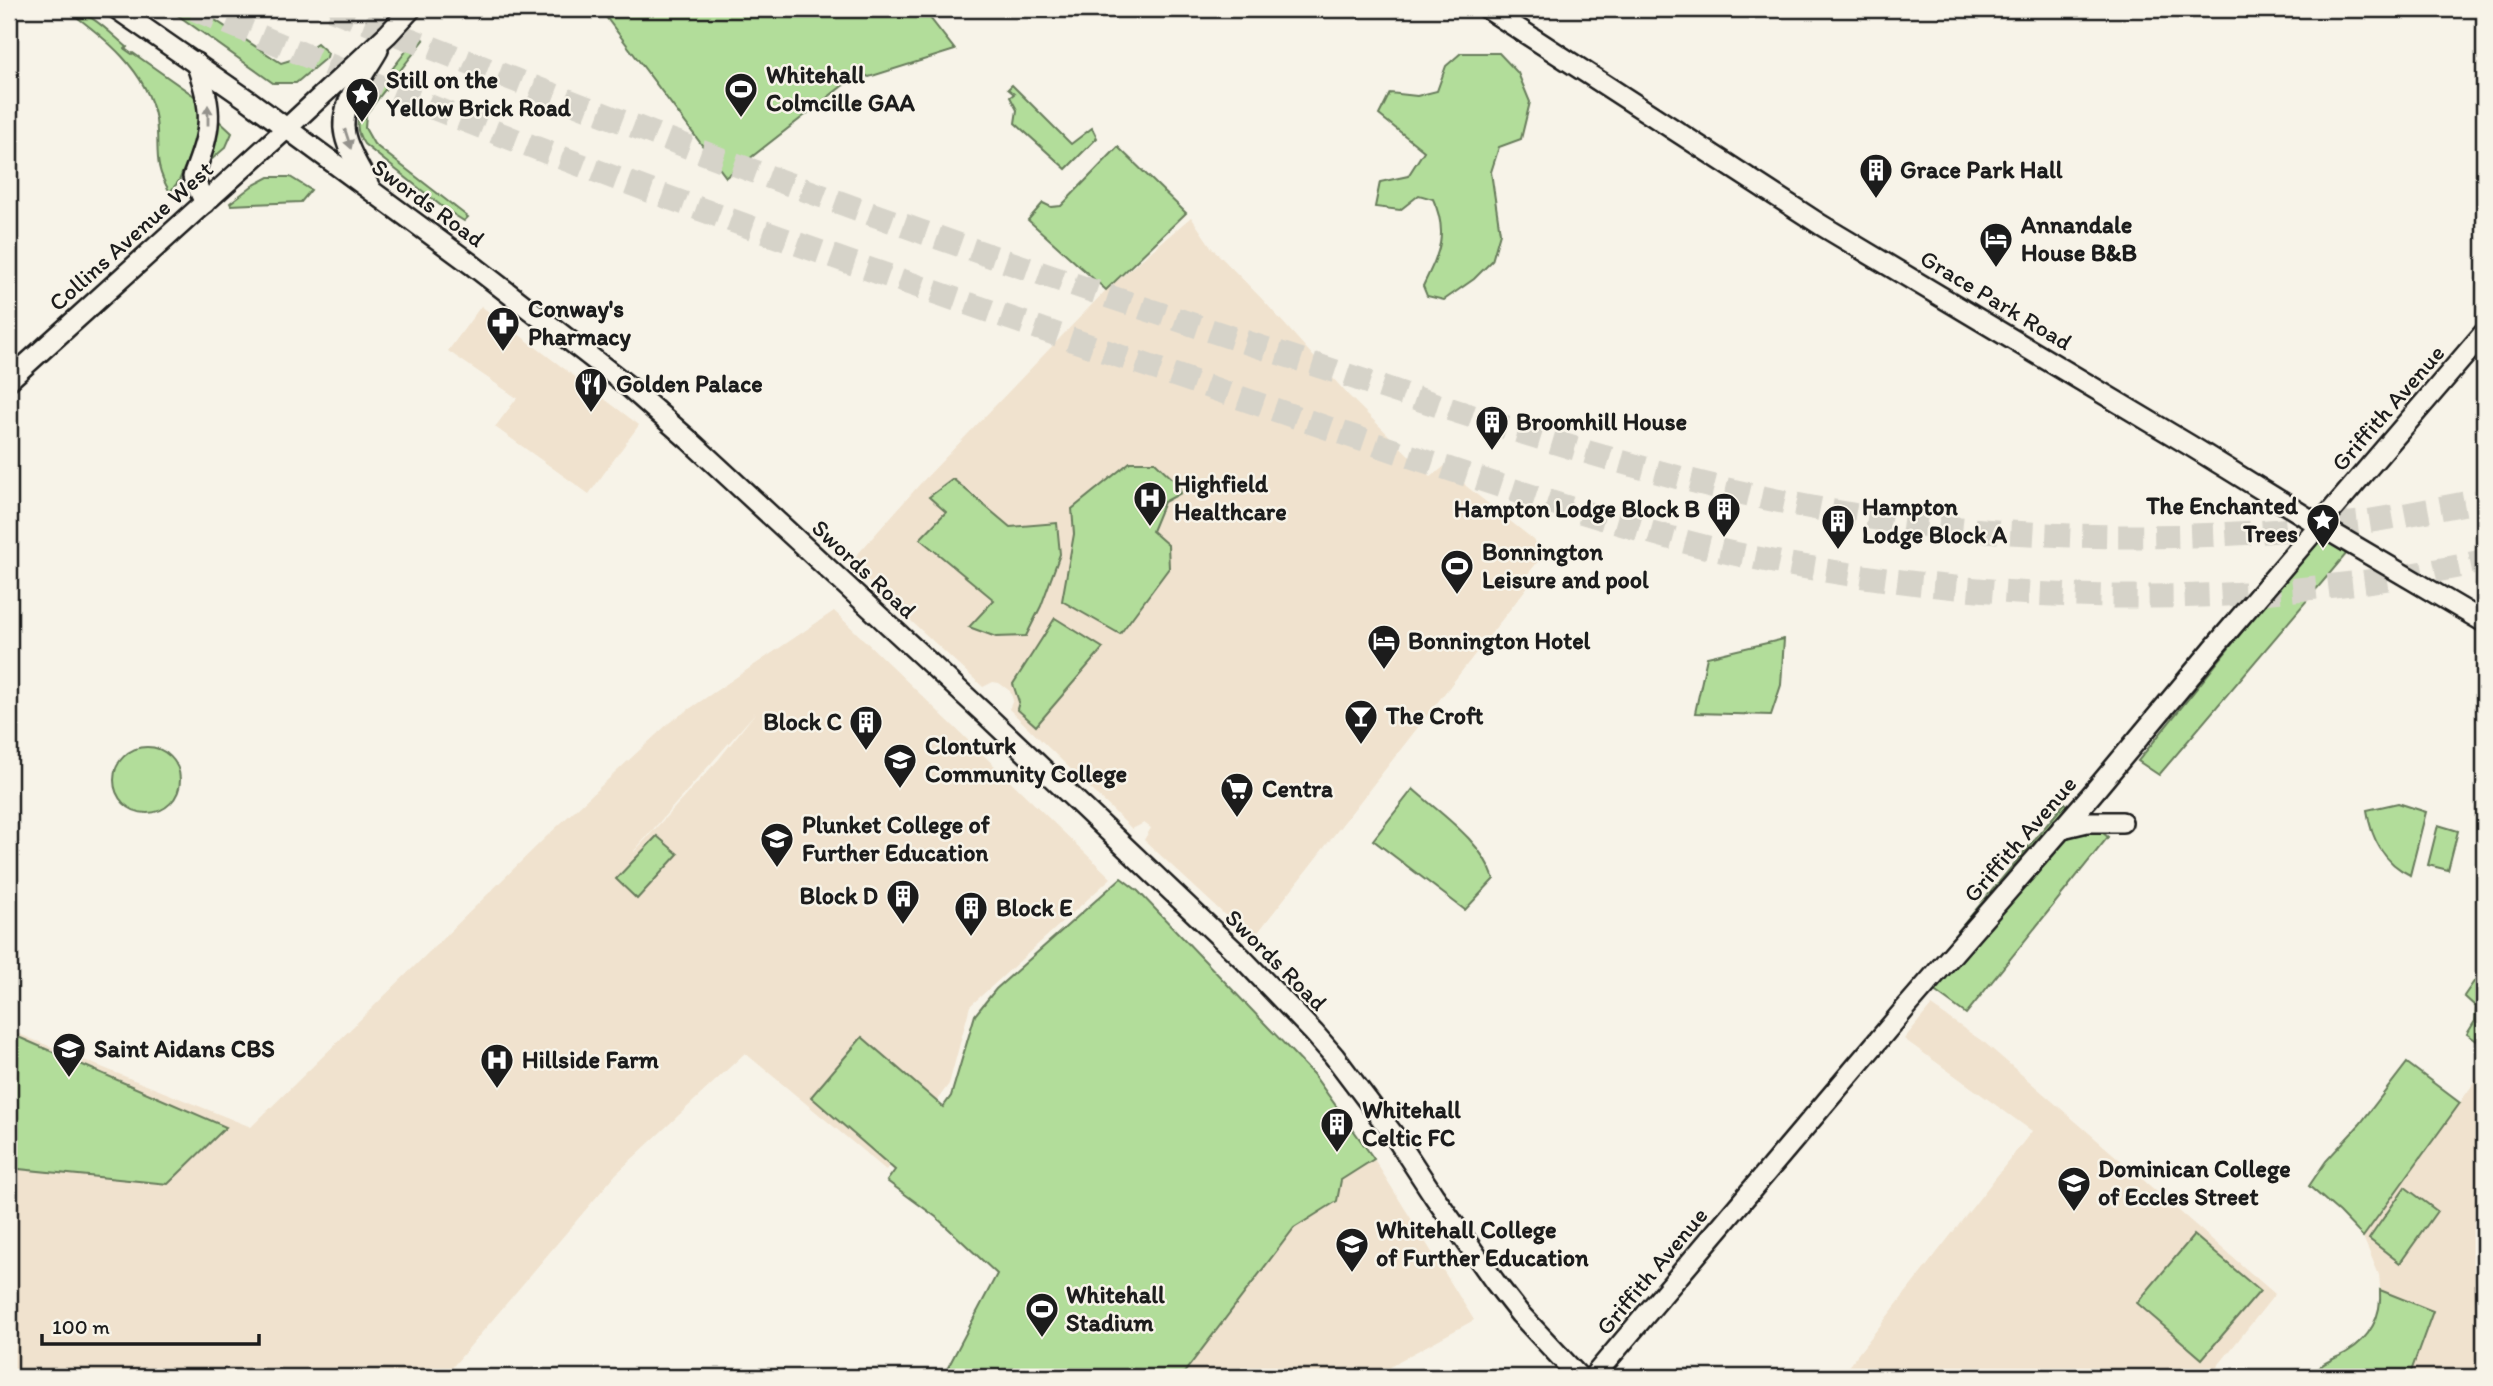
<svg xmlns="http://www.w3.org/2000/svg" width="2493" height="1386" font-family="Itim,sans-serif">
<rect width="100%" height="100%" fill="#f7f3e8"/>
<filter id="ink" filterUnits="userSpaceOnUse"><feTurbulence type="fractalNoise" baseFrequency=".0143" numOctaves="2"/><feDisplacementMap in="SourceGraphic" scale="14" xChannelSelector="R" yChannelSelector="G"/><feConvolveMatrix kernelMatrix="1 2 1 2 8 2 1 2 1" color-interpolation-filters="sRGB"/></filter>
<g filter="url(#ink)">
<g fill="#f0e2ce" fill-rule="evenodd">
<path d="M1191,217L1212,248L1262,299L1349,396L1431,477L1450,462L1466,486L1534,540L1544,554L1523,580L1529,585L1252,940L1144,840L1151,828L1144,823L1132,829L1009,709L1013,700L1010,691L999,683L993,682L983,687L849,564L920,484L1106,290Z"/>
<path d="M481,306L639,425L589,494L495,427L517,398L448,351Z"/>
<path d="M834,611L1111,878L970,1006L949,1084L886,1170L745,1053L616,1174L444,1377H9V1030L251,1127L547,836L670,722ZM756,712L719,759L634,852V851Z"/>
<path d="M1931,1006L1985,1043L2275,1294L2209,1377H1840L2032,1131L1904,1039Z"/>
<path d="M2484,1069V1377H2365L2379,1316L2381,1298L2379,1275L2363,1237Z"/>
<path d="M1374,1159L1474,1320L1399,1361L1377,1377H1192L1184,1373L1294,1228L1337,1202L1341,1180Z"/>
</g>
<g fill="#b2dd9a" stroke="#677c5b" stroke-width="2">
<path d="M66,9C88,9 110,33 127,47L125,49L132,54L133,53L197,98L203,109L196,153L191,152L179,181L170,192C152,163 160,150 156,120C148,71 103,36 66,9Z"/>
<path d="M169,9H198L281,63L294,59L317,43L328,53L327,57L296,83H273Z"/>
<path d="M600,9H923L955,50L869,77L859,73L726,177Z"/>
<path d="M418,36L424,40L366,114L365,128L374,144L468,217L464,221L445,209L364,144C355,130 356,121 363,106Z"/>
<path d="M1461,53H1499L1518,73L1530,102L1521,139L1499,147L1491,172L1500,233L1492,261L1474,279L1444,300L1427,296L1423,286C1439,253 1449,234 1433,199L1419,195L1400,210L1375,207L1380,182L1408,176L1424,151L1379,115L1390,93L1417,96L1437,91L1446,66Z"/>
<path d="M1012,85L1071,144L1092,128L1097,138L1066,169L1015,123L1017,110L1010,97L1014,94L1008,89Z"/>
<path d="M217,119L232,133L226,147L211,160L207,158Z"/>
<path d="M1118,147L1186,213L1106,290L1028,220L1043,203L1051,207L1061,206Z"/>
<path d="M269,177H290L311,190L301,202L231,205L230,203L252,186Z"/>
<path d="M1130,462H1155L1178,484L1181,493L1164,502L1152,531L1168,545L1169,568L1120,634L1062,601L1074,534L1072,509Z"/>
<path d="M953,479L1010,527L1057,523L1060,554L1041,606L1026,636L996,637L969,627L994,600L920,539L946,512L929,497Z"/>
<path d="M2320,535L2347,553L2159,775L2138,761Z"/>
<path d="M1055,618L1103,648L1036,726L1017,709L1019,702L1013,684Z"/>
<path d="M1784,639L1781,685L1771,715L1695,713L1707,657Z"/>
<circle cx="147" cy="780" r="33"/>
<path d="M1413,789C1442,815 1481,840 1494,879L1465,910L1373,840Z"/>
<path d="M2065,803L2108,837L1966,1014L1918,979Z"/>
<path d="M2398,803L2426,812L2410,875C2384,863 2371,838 2367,810Z"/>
<path d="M2438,825L2458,831L2448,870L2428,865Z"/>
<path d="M657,836L678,854L637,899L616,879Z"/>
<path d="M1121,878L1138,891L1313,1074L1374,1159L1341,1180L1337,1201L1294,1228L1184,1373L1192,1377H943L997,1274L936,1217L887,1181L895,1170L811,1097L862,1037L943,1107L951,1096L975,1015L996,989Z"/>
<path d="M2484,967V1046L2467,1034L2475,1021L2476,1007L2464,996Z"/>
<path d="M9,1033L226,1127L168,1184L9,1168Z"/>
<path d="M2407,1063L2460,1103L2363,1237L2339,1212L2309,1186L2326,1161L2360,1124Z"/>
<path d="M2405,1187L2437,1211L2400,1263L2369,1239Z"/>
<path d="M2194,1235L2260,1291L2202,1359L2137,1303Z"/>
<path d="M2380,1290L2433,1311L2409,1377H2310C2319,1363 2333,1360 2347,1352C2370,1338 2382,1316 2380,1290Z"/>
</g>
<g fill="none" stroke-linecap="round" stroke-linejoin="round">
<g stroke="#d6d3c9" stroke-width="24" stroke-dasharray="24 12" stroke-linecap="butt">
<path d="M194,9C287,47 379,87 472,123C677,204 886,275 1093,347C1207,386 1320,426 1434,464C1525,494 1617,525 1710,548C1764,561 1820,570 1875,578C2078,606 2284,604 2484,561"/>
<path d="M331,9C454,56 576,104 699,151C903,227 1109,298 1316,365C1519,432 1722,503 1935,526C2077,541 2221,540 2362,522C2403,516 2444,507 2484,500"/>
</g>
<defs>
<g id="secondary">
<path d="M117,9L248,100L471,264L628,386L689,440L986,715L1242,958L1314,1033L1334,1056L1396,1138L1434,1196L1495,1282L1520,1314L1579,1377"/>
<path d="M1488,9L1821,225L2191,446L2319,525L2484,622"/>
<path d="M196,63C214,113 212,127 193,177L205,203"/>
<path d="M371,190C363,173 349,154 345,135C338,105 364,75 378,50"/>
<path d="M9,380L286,129L388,34L411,9"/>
<path d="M2062,828L2087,822H2122"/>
<path d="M1593,1377L1904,1010L2092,794L2218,643L2484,333"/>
</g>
</defs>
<use href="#secondary" stroke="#1c1c1c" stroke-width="24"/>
<use href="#secondary" stroke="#f7f3e8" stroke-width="19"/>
</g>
<defs><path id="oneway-solid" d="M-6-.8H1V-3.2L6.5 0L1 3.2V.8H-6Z" transform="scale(1.75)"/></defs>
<g fill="#94928c">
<use href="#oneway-solid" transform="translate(208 115) rotate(-90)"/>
<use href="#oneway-solid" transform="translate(348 139) rotate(72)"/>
</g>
</g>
<defs>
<symbol id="stadium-pin" viewBox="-11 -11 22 30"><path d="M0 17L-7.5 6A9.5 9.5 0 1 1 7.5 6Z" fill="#1c1c1c" stroke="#f7f3e8"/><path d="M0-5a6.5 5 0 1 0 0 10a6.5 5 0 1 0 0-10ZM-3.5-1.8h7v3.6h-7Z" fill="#fff"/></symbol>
<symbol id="sight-pin" viewBox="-11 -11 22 30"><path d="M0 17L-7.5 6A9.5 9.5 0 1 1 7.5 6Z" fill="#1c1c1c" stroke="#f7f3e8"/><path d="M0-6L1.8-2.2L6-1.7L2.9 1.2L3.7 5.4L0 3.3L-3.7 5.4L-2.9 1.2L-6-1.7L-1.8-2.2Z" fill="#fff"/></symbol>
<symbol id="building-pin" viewBox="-11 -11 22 30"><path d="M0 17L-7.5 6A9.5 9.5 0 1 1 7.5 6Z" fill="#1c1c1c" stroke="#f7f3e8"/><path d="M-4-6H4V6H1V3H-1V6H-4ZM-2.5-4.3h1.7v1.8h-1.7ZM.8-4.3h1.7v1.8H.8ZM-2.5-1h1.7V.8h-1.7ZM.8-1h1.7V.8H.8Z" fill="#fff"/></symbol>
<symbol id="hotel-pin" viewBox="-11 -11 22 30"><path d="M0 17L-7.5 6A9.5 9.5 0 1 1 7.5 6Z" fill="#1c1c1c" stroke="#f7f3e8"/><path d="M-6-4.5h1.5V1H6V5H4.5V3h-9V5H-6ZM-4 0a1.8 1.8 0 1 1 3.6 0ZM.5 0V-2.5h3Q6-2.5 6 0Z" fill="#fff"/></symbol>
<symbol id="pharmacy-pin" viewBox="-11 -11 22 30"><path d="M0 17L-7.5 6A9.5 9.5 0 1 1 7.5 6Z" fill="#1c1c1c" stroke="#f7f3e8"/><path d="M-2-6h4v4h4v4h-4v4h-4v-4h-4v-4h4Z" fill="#fff"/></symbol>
<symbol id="restaurant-pin" viewBox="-11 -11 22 30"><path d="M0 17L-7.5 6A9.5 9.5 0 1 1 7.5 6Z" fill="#1c1c1c" stroke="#f7f3e8"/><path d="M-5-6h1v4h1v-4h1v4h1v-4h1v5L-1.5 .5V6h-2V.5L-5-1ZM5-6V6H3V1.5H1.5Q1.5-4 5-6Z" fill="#fff"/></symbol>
<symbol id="hospital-pin" viewBox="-11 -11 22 30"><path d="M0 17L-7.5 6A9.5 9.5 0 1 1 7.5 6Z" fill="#1c1c1c" stroke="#f7f3e8"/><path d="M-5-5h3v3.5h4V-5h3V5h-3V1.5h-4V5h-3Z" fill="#fff"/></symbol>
<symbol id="bar-pin" viewBox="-11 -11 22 30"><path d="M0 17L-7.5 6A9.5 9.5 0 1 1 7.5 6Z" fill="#1c1c1c" stroke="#f7f3e8"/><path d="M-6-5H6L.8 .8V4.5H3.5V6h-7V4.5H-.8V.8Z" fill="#fff"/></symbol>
<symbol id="university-pin" viewBox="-11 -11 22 30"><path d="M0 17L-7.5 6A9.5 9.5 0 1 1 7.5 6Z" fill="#1c1c1c" stroke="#f7f3e8"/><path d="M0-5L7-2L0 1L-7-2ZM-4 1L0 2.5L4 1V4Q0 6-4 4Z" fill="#fff"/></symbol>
<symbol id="supermarket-pin" viewBox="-11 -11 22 30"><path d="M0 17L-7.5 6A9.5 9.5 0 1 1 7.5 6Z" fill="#1c1c1c" stroke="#f7f3e8"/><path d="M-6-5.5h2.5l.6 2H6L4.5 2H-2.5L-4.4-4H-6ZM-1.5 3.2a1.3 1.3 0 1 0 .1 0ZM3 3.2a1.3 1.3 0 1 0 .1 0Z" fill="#fff"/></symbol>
<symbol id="school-pin" viewBox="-11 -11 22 30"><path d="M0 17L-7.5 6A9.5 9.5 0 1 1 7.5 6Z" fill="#1c1c1c" stroke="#f7f3e8"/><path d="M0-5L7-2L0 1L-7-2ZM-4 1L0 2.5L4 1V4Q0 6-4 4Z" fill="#fff"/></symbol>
</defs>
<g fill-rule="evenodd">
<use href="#stadium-pin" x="722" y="70" width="38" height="52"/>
<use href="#sight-pin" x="343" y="75" width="38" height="52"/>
<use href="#building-pin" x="1857" y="151" width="38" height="52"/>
<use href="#hotel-pin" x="1977" y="220" width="38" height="52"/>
<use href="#pharmacy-pin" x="484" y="304" width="38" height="52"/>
<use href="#restaurant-pin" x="572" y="365" width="38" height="52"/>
<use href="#building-pin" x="1473" y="403" width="38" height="52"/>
<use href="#hospital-pin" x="1131" y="479" width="38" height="52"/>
<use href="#building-pin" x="1705" y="490" width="38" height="52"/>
<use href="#sight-pin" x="2304" y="501" width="38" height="52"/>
<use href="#building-pin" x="1819" y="502" width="38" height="52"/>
<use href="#stadium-pin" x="1438" y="547" width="38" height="52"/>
<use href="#hotel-pin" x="1365" y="622" width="38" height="52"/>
<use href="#bar-pin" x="1342" y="697" width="38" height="52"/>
<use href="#building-pin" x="847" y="703" width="38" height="52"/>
<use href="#university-pin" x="881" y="741" width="38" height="52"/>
<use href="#supermarket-pin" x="1218" y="770" width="38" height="52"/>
<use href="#university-pin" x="758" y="820" width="38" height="52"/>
<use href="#building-pin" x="884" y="877" width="38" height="52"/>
<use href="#building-pin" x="952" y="889" width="38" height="52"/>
<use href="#school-pin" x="50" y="1030" width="38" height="52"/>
<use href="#hospital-pin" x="478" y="1041" width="38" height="52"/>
<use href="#building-pin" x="1318" y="1105" width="38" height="52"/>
<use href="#school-pin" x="2055" y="1164" width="38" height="52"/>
<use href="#university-pin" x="1333" y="1225" width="38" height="52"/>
<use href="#stadium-pin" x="1023" y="1290" width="38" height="52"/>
</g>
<g text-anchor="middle" stroke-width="5" stroke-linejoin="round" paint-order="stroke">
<g font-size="24" font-weight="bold" fill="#1c1c1c" stroke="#f7f3e8" text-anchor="start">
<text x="766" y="83">Whitehall<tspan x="766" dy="28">Colmcille GAA</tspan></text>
<text x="386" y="88">Still on the<tspan x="386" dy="28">Yellow Brick Road</tspan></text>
<text x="1900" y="178">Grace Park Hall</text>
<text x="2021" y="233">Annandale<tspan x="2021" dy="28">House B&amp;B</tspan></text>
<text x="528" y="317">Conway's<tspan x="528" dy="28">Pharmacy</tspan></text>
<text x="616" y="392">Golden Palace</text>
<text x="1516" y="430">Broomhill House</text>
<text x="1174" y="492">Highfield<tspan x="1174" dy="28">Healthcare</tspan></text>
<text x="2298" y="514" text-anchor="end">The Enchanted<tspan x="2298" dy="28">Trees</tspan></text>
<text x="1862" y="515">Hampton<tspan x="1862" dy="28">Lodge Block A</tspan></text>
<text x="1700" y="517" text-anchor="end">Hampton Lodge Block B</text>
<text x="1482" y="560">Bonnington<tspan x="1482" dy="28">Leisure and pool</tspan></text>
<text x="1408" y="649">Bonnington Hotel</text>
<text x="1386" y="724">The Croft</text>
<text x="842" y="730" text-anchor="end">Block C</text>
<text x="925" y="754">Clonturk<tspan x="925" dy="28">Community College</tspan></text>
<text x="1262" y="797">Centra</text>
<text x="802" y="833">Plunket College of<tspan x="802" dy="28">Further Education</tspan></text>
<text x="878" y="904" text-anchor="end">Block D</text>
<text x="996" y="916">Block E</text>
<text x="94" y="1057">Saint Aidans CBS</text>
<text x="522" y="1068">Hillside Farm</text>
<text x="1362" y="1118">Whitehall<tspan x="1362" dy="28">Celtic FC</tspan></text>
<text x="2098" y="1177">Dominican College<tspan x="2098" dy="28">of Eccles Street</tspan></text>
<text x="1376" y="1238">Whitehall College<tspan x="1376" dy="28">of Further Education</tspan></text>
<text x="1066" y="1303">Whitehall<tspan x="1066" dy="28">Stadium</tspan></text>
</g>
<g font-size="24" fill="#1c1c1c" stroke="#f7f3e8">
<text transform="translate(428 203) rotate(36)" y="8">Swords Road</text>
<text transform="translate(131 236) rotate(-42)" y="8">Collins Avenue West</text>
<text transform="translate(1996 300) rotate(31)" y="8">Grace Park Road</text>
<text transform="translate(2388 408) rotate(-49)" y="8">Griffith Avenue</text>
<text transform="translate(864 569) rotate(43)" y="8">Swords Road</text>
<text transform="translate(2020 839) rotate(-49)" y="8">Griffith Avenue</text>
<text transform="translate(1276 960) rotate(45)" y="8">Swords Road</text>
<text transform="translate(1652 1271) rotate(-50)" y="8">Griffith Avenue</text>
</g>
</g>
<rect width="2493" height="1386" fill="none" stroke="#f7f3e8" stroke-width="35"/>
<rect x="18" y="18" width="2458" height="1351" fill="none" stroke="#1c1c1c" stroke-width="2.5" filter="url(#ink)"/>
<path d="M42 1334v10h217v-10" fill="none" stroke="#1c1c1c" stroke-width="3.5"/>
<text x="52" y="1334" font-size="21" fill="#1c1c1c" stroke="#f7f3e8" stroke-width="5" paint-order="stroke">100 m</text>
</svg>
